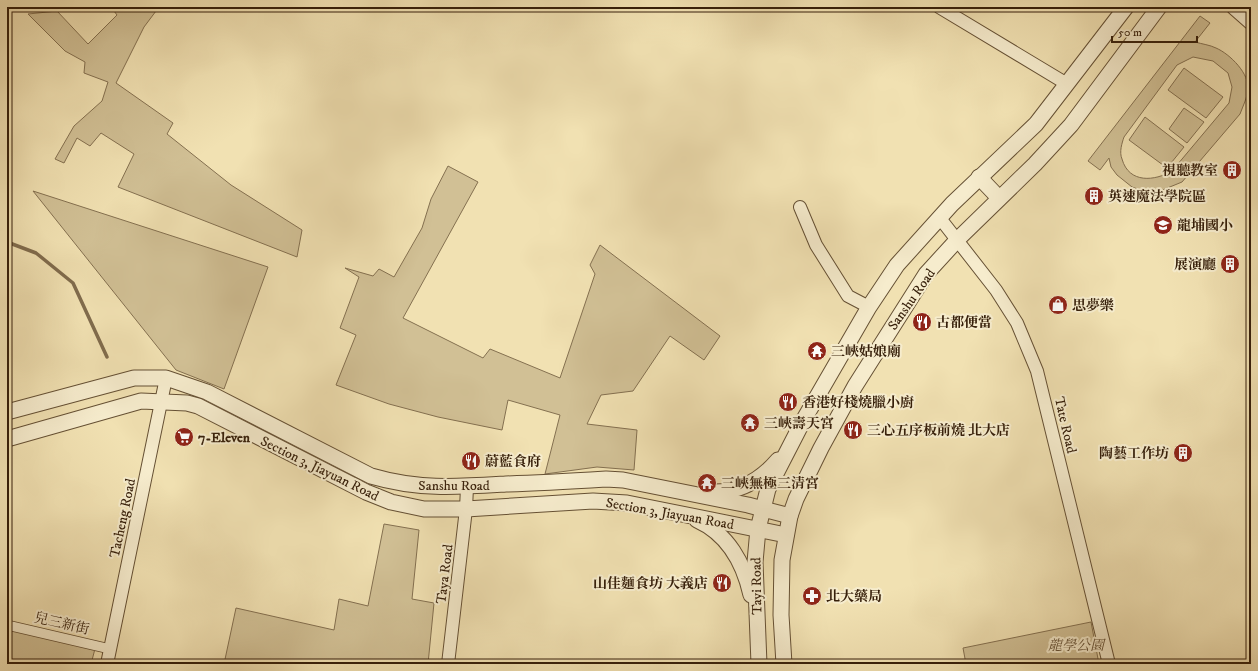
<svg xmlns="http://www.w3.org/2000/svg" width="1258" height="671" font-family="'IM FELL DW Pica','Noto Serif TC',serif">
<rect width="100%" height="100%" fill="#f1e1b2"/>
<filter id="stains"><feTurbulence type="fractalNoise" baseFrequency=".005" numOctaves="4"/><feColorMatrix values="0 0 0 0 .2 0 0 0 0 .09 0 0 0 0 .02 0 0 0 .5 -.17"/></filter>
<radialGradient id="worn" r=".72"><stop offset=".6" stop-color="#630" stop-opacity="0"/><stop offset="1" stop-color="#630" stop-opacity=".3"/></radialGradient>
<g fill="#d1c095" stroke="#847050" fill-rule="evenodd">
<path d="M111,7H159L144,27L116,83L173,123L167,134L231,185L302,230L297,257L118,187L134,154L101,133L90,146L77,138L64,163L55,159L74,126L102,101L108,82L84,73L85,62L65,51L28,14L57,11L88,44L117,15Z"/>
<path d="M1200,16L1210,23L1195,42C1202,44 1210,45 1216,48C1230,54 1250,74 1248,90C1247,98 1243,106 1240,114L1182,182L1160,191L1146,192L1132,187L1117,175L1111,167L1109,158L1100,170L1088,161ZM1193,57L1213,61L1228,73L1232,87L1229,103L1172,171C1155,181 1129,184 1122,159C1119,152 1122,143 1124,137L1177,65Z"/>
<path d="M1184,68L1223,97L1206,118L1168,90Z"/>
<path d="M1184,108L1204,122L1187,143L1169,129Z"/>
<path d="M1145,117L1184,147L1167,168L1129,140Z"/>
<path d="M448,166L478,182L403,318L483,358L490,349L560,378L595,274L590,265L600,245L720,336L704,360L670,336L633,391L601,395L587,424L637,430L634,470L597,467L545,474L560,415L508,400L502,430L438,417L389,404L336,385L356,335L340,328L359,277L345,268L373,276L379,269L394,277L422,228L431,199Z"/>
<path d="M33,191L268,267L224,389L176,370Z"/>
<path d="M384,524L419,530L412,599L434,603L428,664H224L236,608L334,630L339,599L368,606Z"/>
<path d="M1091,622L1099,664H966L963,648Z"/>
<path d="M7,625L96,645L91,664H7Z"/>
</g>
<g fill="none" stroke-linecap="round" stroke-linejoin="round">
<path stroke="#806c4d" stroke-width="3.5" d="M7,242L36,253L73,283L107,357"/>
<defs>
<path id="pedestrian" d="M7,625L110,649"/>
<g id="minor">
<path d="M939,7L1067,84"/>
<path d="M800,207L816,245L848,296L869,307"/>
<path d="M939,217L996,290L1017,323L1037,371L1109,664"/>
<path d="M107,664L166,378"/>
<path d="M448,664L466,509L467,487"/>
</g>
<g id="tertiary">
<path d="M1234,7L1251,22"/>
<path d="M979,177L999,198"/>
<path d="M7,412L134,378H166L207,392L371,476C419,490 457,487 506,484C539,483 573,481 606,479L623,480L748,505L790,516"/>
<path d="M7,439L141,401L187,403L198,406L366,492L391,502L424,509H466L593,501L627,503L786,535"/>
<path d="M711,492C739,493 760,481 778,460"/>
<path d="M697,520C728,534 744,564 751,595"/>
<path d="M759,664L755,562L758,529L768,489L803,421L869,307L897,265L952,204L1036,124L1126,7"/>
<path d="M784,664L781,615L782,560L790,516L796,499L821,448L855,386L926,274L958,239L1035,164L1071,125L1159,7"/>
</g>
</defs>
<use href="#pedestrian" stroke="#655034" stroke-width="11"/>
<use href="#minor" stroke="#655034" stroke-width="14"/>
<use href="#tertiary" stroke="#655034" stroke-width="17"/>
<use href="#pedestrian" stroke="#f6eccd" stroke-width="9"/>
<use href="#minor" stroke="#f6eccd" stroke-width="12"/>
<use href="#tertiary" stroke="#f6eccd" stroke-width="15"/>
</g>
<defs>
<symbol id="building-disc" viewBox="-11 -11 22 22"><circle r="9.5" fill="#8f2418" stroke="#f6eccd"/><path d="M-4-6H4V6H1V3H-1V6H-4ZM-2.5-4.3h1.7v1.8h-1.7ZM.8-4.3h1.7v1.8H.8ZM-2.5-1h1.7V.8h-1.7ZM.8-1h1.7V.8H.8Z" fill="#fff"/></symbol>
<symbol id="school-disc" viewBox="-11 -11 22 22"><circle r="9.5" fill="#8f2418" stroke="#f6eccd"/><path d="M0-5L7-2L0 1L-7-2ZM-4 1L0 2.5L4 1V4Q0 6-4 4Z" fill="#fff"/></symbol>
<symbol id="shop-disc" viewBox="-11 -11 22 22"><circle r="9.5" fill="#8f2418" stroke="#f6eccd"/><path d="M-5-2.5h2.3a2.7 3.5 0 0 1 5.4 0H5L5.5 6h-11ZM-1.5-2.5h3a1.5 2.3 0 0 0-3 0Z" fill="#fff"/></symbol>
<symbol id="restaurant-disc" viewBox="-11 -11 22 22"><circle r="9.5" fill="#8f2418" stroke="#f6eccd"/><path d="M-5-6h1v4h1v-4h1v4h1v-4h1v5L-1.5 .5V6h-2V.5L-5-1ZM5-6V6H3V1.5H1.5Q1.5-4 5-6Z" fill="#fff"/></symbol>
<symbol id="temple-disc" viewBox="-11 -11 22 22"><circle r="9.5" fill="#8f2418" stroke="#f6eccd"/><path d="M0-6L5-2H3V0L6.5 2.5H4V6H1.5V3h-3V6H-4V2.5H-6.5L-3 0V-2H-5Z" fill="#fff"/></symbol>
<symbol id="supermarket-disc" viewBox="-11 -11 22 22"><circle r="9.5" fill="#8f2418" stroke="#f6eccd"/><path d="M-6-5.5h2.5l.6 2H6L4.5 2H-2.5L-4.4-4H-6ZM-1.5 3.2a1.3 1.3 0 1 0 .1 0ZM3 3.2a1.3 1.3 0 1 0 .1 0Z" fill="#fff"/></symbol>
<symbol id="pharmacy-disc" viewBox="-11 -11 22 22"><circle r="9.5" fill="#8f2418" stroke="#f6eccd"/><path d="M-2-6h4v4h4v4h-4v4h-4v-4h-4v-4h4Z" fill="#fff"/></symbol>
</defs>
<g fill-rule="evenodd">
<use href="#building-disc" x="1221" y="159" width="22" height="22"/>
<use href="#building-disc" x="1083" y="185" width="22" height="22"/>
<use href="#school-disc" x="1152" y="214" width="22" height="22"/>
<use href="#building-disc" x="1219" y="253" width="22" height="22"/>
<use href="#shop-disc" x="1047" y="294" width="22" height="22"/>
<use href="#restaurant-disc" x="911" y="311" width="22" height="22"/>
<use href="#temple-disc" x="806" y="340" width="22" height="22"/>
<use href="#restaurant-disc" x="777" y="391" width="22" height="22"/>
<use href="#temple-disc" x="739" y="412" width="22" height="22"/>
<use href="#restaurant-disc" x="842" y="419" width="22" height="22"/>
<use href="#supermarket-disc" x="173" y="426" width="22" height="22"/>
<use href="#building-disc" x="1172" y="442" width="22" height="22"/>
<use href="#restaurant-disc" x="460" y="450" width="22" height="22"/>
<use href="#temple-disc" x="696" y="472" width="22" height="22"/>
<use href="#restaurant-disc" x="711" y="572" width="22" height="22"/>
<use href="#pharmacy-disc" x="801" y="585" width="22" height="22"/>
</g>
<g text-anchor="middle" stroke-width="4" stroke-linejoin="round" paint-order="stroke">
<g font-size="14" font-weight="bold" fill="#361f0a" stroke="#f6eccd" text-anchor="start">
<text x="1218" y="175" text-anchor="end">視聽教室</text>
<text x="1108" y="201">英速魔法學院區</text>
<text x="1177" y="230">龍埔國小</text>
<text x="1216" y="269" text-anchor="end">展演廳</text>
<text x="1072" y="310">思夢樂</text>
<text x="936" y="327">古都便當</text>
<text x="831" y="356">三峽姑娘廟</text>
<text x="802" y="407">香港好棧燒臘小廚</text>
<text x="764" y="428">三峽壽天宮</text>
<text x="867" y="435">三心五序板前燒 北大店</text>
<text x="198" y="442">7-Eleven</text>
<text x="1169" y="458" text-anchor="end">陶藝工作坊</text>
<text x="485" y="466">蔚藍食府</text>
<text x="721" y="488">三峽無極三清宮</text>
<text x="708" y="588" text-anchor="end">山佳麵食坊 大義店</text>
<text x="826" y="601">北大藥局</text>
</g>
<g font-size="14" fill="#361f0a" stroke="#f6eccd">
<text transform="translate(911 299) rotate(-55)" y="5">Sanshu Road</text>
<text transform="translate(1066 425) rotate(77)" y="5">Tate Road</text>
<text transform="translate(320 468) rotate(26)" y="5">Section 3, Jiayuan Road</text>
<text x="454" y="490">Sanshu Road</text>
<text transform="translate(670 513) rotate(10)" y="5">Section 3, Jiayuan Road</text>
<text transform="translate(122 518) rotate(-78)" y="5">Tacheng Road</text>
<text transform="translate(444 574) rotate(-83)" y="5">Taya Road</text>
<text transform="translate(756 586) rotate(-91)" y="5">Tayi Road</text>
<text transform="translate(62 623) rotate(13)" y="5">兒三新街</text>
</g>
<g font-size="14" font-style="italic" fill="#644f34" stroke="#f6eccd">
<text x="1076" y="650">龍學公園</text>
</g>
</g>
<rect width="1258" height="671" fill="none" stroke="#f1e1b2" stroke-width="24"/>
<rect x="8" y="8" width="1242" height="655" fill="none" stroke="#361f0a" stroke-width="2"/>
<rect x="12" y="12" width="1234" height="647" fill="none" stroke="#361f0a"/>
<path d="M1112 36v6h85v-6" fill="none" stroke="#361f0a" stroke-width="2"/>
<text x="1118" y="36" font-size="12" fill="#361f0a" stroke="#f6eccd" stroke-width="3" paint-order="stroke">50 m</text>
<rect width="100%" height="100%" filter="url(#stains)"/>
<rect width="100%" height="100%" fill="url(#worn)"/>
</svg>
